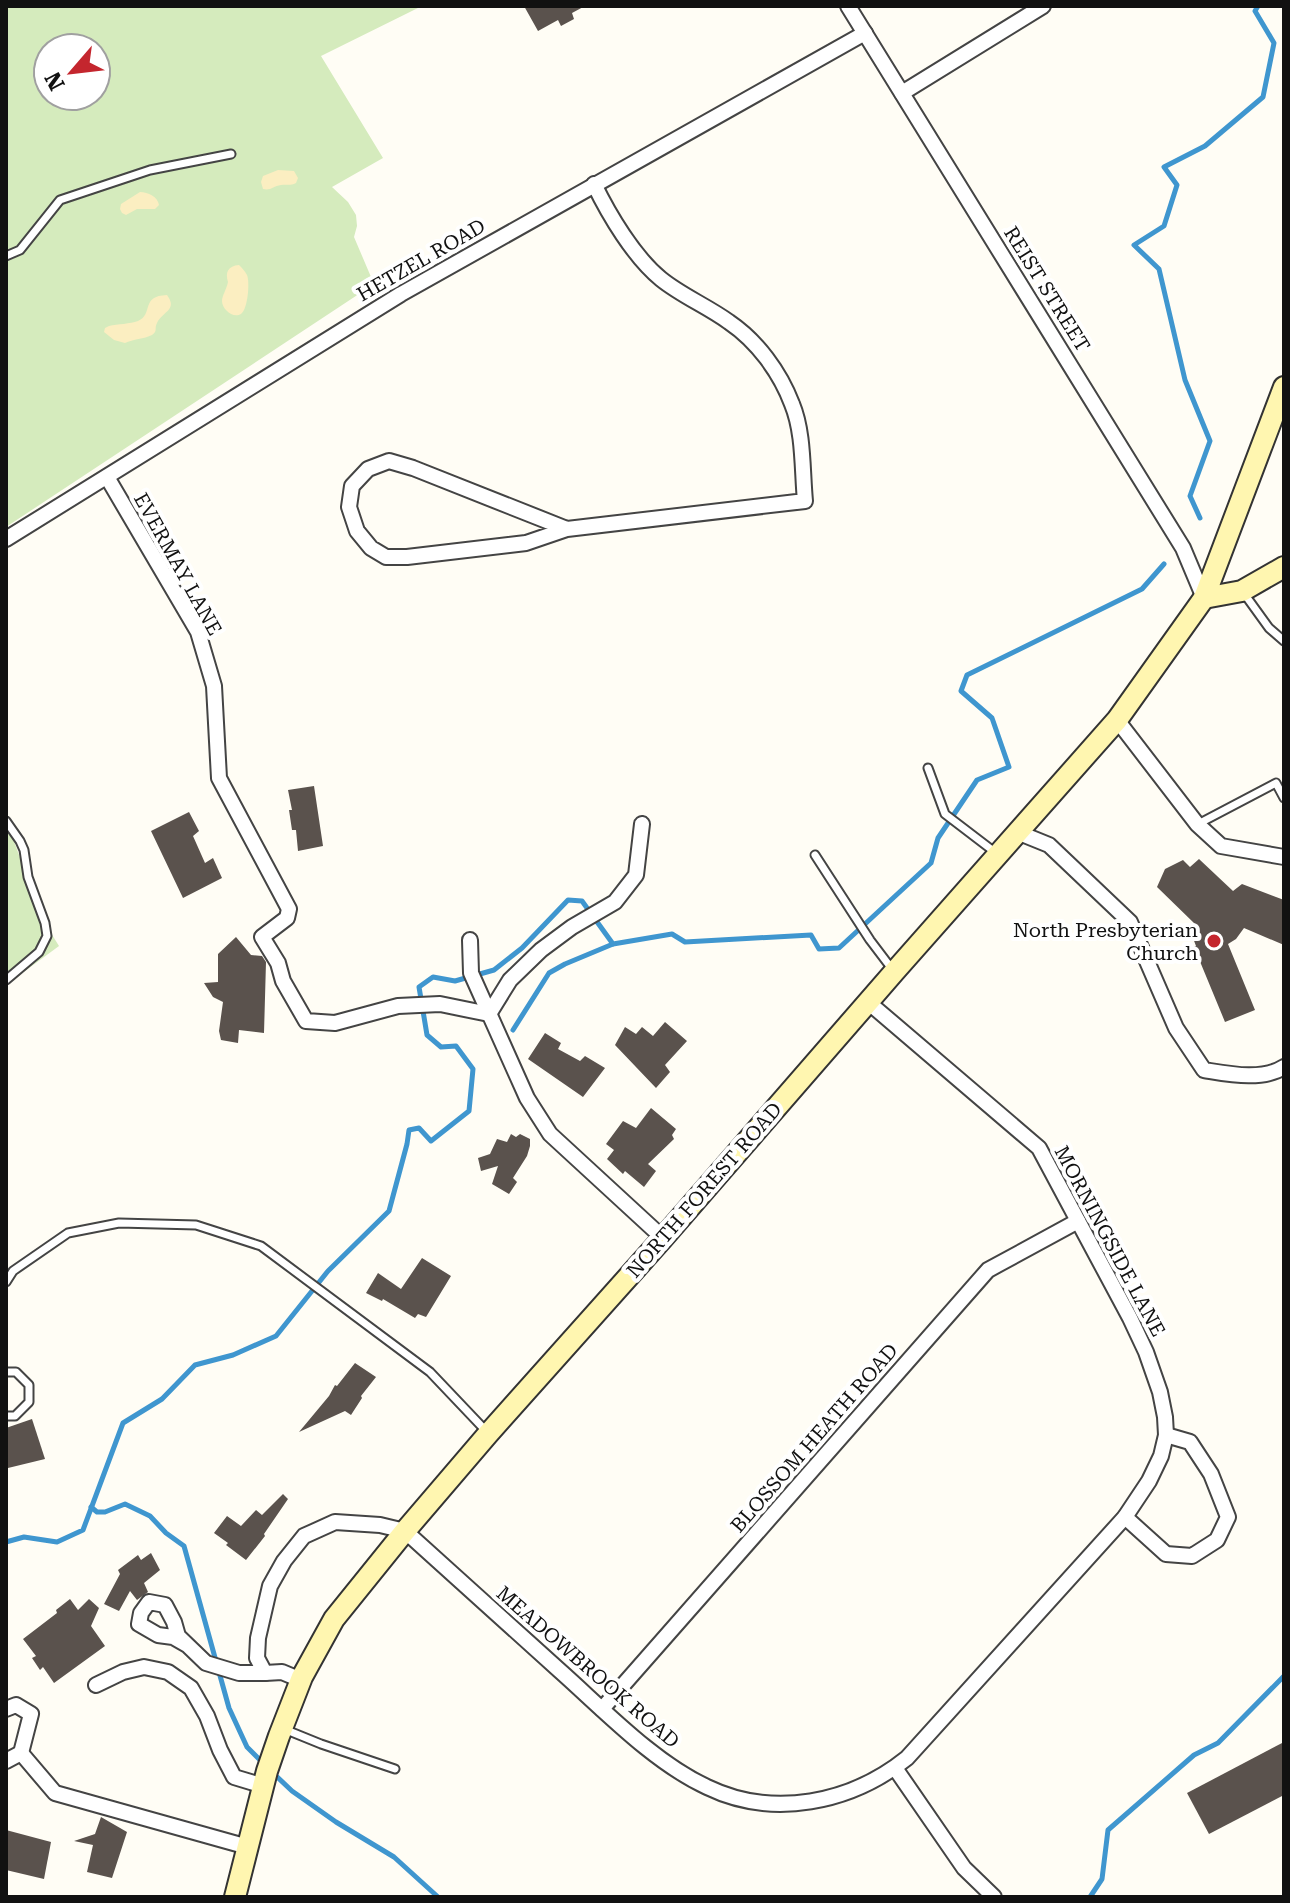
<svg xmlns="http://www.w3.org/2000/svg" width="1290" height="1903" font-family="'Roboto Serif',serif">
<rect width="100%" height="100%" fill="#fffdf5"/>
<g fill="#d5ebbd" fill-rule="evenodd">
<path d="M6,6H422L321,56L383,158L332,187L348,202L356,215L357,226L354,237L374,284L6,527ZM48,48H96V96H48Z"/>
<path d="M6,820L44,922L59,946L6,985Z"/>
</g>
<g fill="#fbeec1">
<path d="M278,170L294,171L298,178L296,183C290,186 287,184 281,185C273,186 271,191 263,189L261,182L263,176Z"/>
<path d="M140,192C148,192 158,197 159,205L155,209H137L126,215L122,213L120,209L121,204Z"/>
<path d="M239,265C242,268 245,271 247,275C250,282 248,309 241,314C233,319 222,309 222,301C222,296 227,288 228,282C225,272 228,266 239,265Z"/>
<path d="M167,295C178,310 163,311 157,323C154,329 158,331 152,335C144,339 133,339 125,343L114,340L104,332L105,328L109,326C118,324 130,324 138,321C154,314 140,296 167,295Z"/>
</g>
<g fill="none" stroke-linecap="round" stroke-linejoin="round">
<g stroke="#3f96cf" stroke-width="5">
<path d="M1200,518L1190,496L1210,441L1185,380L1159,269L1134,245L1164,226L1177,185L1164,167L1205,146L1263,97L1274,43L1255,11L1258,6"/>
<path d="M513,1030L549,973L565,964L613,944"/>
<path d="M91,1507L97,1512H105L125,1504L150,1516L166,1533L184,1546L229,1708L247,1747L263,1763"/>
<path d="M6,1542L24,1537L57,1542L83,1530L123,1423L162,1399L195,1365L233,1355L276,1336L328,1271L389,1211L407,1144L409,1130L419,1128L431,1141L469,1111L473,1069L456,1046L441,1047L427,1035L419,987L433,977L455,981L494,970L522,948L568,900L582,901L613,944L672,934L685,942L811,935L819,949L839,948L931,863L938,838L977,780L1009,767L992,718L961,691L967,675L1142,589L1164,564"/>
<path d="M273,1773L292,1791L336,1822L394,1857L438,1897"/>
<path d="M1090,1897L1102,1879L1108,1830L1194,1755L1218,1743L1284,1676"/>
</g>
</g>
<g fill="#5a524d">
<path d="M524,6H585L572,13L574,19L561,26L558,20L538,31Z"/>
<path d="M314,786L323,846L298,851L296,830H292L289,810H292L288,790Z"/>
<path d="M189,812L199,831L193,836L205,863L213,858L222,878L183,898L151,831Z"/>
<path d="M1199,859L1233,891L1242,884L1284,900V945L1244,928L1236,939L1228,944L1255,1010L1225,1022L1194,947L1196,946L1190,930L1195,924L1157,887L1165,869L1183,860L1190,867Z"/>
<path d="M236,937L251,955L262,956L266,962L264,1033L239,1030L238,1043L221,1040L219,1031L223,1002L213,997L204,983L218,982V954Z"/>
<path d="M665,1022L687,1041L665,1065L670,1072L656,1088L615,1045L625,1027L636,1034L642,1027L653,1036Z"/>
<path d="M545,1033L561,1043L558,1049L580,1061L585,1056L605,1068L583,1097L528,1059Z"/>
<path d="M651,1108L676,1129L672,1135L674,1139L648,1164L656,1171L644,1187L625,1171L623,1174L607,1159L614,1150L606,1144L623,1121L636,1128Z"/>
<path d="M511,1134L516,1137L520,1134L530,1139V1146L527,1156L513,1178L517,1182L509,1194L492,1184L498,1166L481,1171L478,1158L490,1154L497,1139L507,1142Z"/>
<path d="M422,1258L451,1276L426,1317L418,1314L415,1318L383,1299L382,1301L366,1293L378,1273L401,1289Z"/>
<path d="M355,1363L376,1377L361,1396L362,1398L351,1415L345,1411L299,1432L329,1396L335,1385L337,1386Z"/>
<path d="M32,1419L45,1459L8,1468L6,1451V1428Z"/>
<path d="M283,1494L288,1499L264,1534L265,1536L246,1560L226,1545L228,1543L214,1533L227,1516L241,1526L256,1510L262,1515Z"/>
<path d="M151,1553L160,1570L144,1583L148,1592L137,1600L130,1591L119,1611L104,1604L120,1574L118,1570L138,1555L141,1560Z"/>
<path d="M70,1599L78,1610L89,1599L99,1608L91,1626L105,1646L54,1683L43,1667L40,1670L32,1658L36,1656L23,1639L57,1613L56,1610Z"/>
<path d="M1284,1742V1795L1209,1834L1187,1793Z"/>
<path d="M101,1817L127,1832L112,1878L87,1872L93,1845L74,1841L95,1834Z"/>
<path d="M6,1830L51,1842L44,1879L6,1870Z"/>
</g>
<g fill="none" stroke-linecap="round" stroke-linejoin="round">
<defs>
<g id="lane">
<path d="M6,256L20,250L60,200L150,170L231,154"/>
<path d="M1243,592L1269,628L1284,641"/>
<path d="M928,768L945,814L996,853"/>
<path d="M6,821L20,841L24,850L28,877L45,923L47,936L39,952L6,980"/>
<path d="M1198,824L1276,783L1284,798"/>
<path d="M815,855L870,940L892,969"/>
<path d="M6,1282L13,1271L68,1233L119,1223L196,1225L261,1246L430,1372L487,1432"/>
<path d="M6,1372H16L29,1385V1402L15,1416H6"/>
<path d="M284,1729L321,1744L395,1769"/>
</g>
<g id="street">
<path d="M848,6L1183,548L1204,598"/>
<path d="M902,93L1043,6"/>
<path d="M107,477L198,632L214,686L219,778L289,909L287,918L262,937L278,963L283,981L306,1021L335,1023L398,1006L440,1004L489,1014L510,980L541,950L572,927L615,902L636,875L642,824"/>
<path d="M567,529L413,468L389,461L368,469L352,486L349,507L357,531L371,548L386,557H407L526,543L567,529L805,501C802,470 804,433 792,404C780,372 757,341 729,322C707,306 682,296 661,279C634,257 609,215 594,184"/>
<path d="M6,539L401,294L865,33"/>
<path d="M1117,720L1197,824L1221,846L1284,857"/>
<path d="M1017,832L1049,845L1130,922L1176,1028L1204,1070C1229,1074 1262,1081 1284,1067"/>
<path d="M470,940L471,973L527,1098L550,1134L663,1238"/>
<path d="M1125,1517L1166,1554L1192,1556L1217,1540L1228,1517L1211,1474L1190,1442L1166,1435"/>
<path d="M187,1645L173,1637L158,1635L139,1624L141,1613L149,1602L165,1605L174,1622L178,1636L206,1663L239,1673H265"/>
<path d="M301,1680L282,1672L265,1673L257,1658L258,1638L270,1586L284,1561L304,1536L335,1522L380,1525L405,1531C456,1577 507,1623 559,1670C603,1709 653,1762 707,1787C773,1819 851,1803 907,1758L1125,1517L1149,1481L1161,1456L1166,1435L1165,1417L1160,1392L1146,1352L1130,1318L1039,1148L868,1002"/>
<path d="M96,1685L123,1672L144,1667L168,1672L191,1688L207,1716L220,1750L234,1777L264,1786"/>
<path d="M6,1709L16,1705L31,1714L21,1753L6,1761"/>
<path d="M602,1709L988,1270L1078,1221"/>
<path d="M21,1753L55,1793L248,1847"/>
<path d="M895,1768L964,1868L994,1897"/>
</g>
<g id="secondary">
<path d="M1204,598L1242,591L1284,567"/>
<path d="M235,1897L267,1771L279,1736L302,1677L334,1619L405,1531L488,1434L663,1238L895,971L1117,720L1204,598L1284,387"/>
</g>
</defs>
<use href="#lane" stroke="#444" stroke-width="11"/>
<use href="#street" stroke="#444" stroke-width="18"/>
<use href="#secondary" stroke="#333" stroke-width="24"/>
<use href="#lane" stroke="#fff" stroke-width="7"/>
<use href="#street" stroke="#fff" stroke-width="14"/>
<use href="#secondary" stroke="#fff6b0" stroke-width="20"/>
</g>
<circle fill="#c4262e" stroke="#fff" stroke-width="3" cx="1214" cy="941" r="8"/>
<g text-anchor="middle" stroke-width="8" stroke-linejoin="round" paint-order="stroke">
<g font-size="20" fill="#111" stroke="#fff">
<text transform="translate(421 260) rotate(-30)" y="7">HETZEL ROAD</text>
<text transform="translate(1047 289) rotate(58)" y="7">REIST STREET</text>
<text transform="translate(178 564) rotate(61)" y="7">EVERMAY LANE</text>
<text transform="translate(704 1190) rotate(-49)" y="7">NORTH FOREST ROAD</text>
<text transform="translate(1110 1241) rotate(62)" y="7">MORNINGSIDE LANE</text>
<text transform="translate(814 1438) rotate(-49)" y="7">BLOSSOM HEATH ROAD</text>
<text transform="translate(588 1667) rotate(41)" y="7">MEADOWBROOK ROAD</text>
</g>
<g font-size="20" fill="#111" stroke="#fff" text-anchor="end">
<text x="1198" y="937">North Presbyterian<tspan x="1198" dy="23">Church</tspan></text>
</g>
</g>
<rect width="1290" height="1903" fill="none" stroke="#111111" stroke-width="16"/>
<g transform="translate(72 72) rotate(242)"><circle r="38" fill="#ffffff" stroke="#a0a0a0" stroke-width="2"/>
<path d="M0-6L14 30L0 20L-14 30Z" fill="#c4262e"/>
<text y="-12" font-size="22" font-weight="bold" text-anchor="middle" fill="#111111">N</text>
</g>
</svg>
